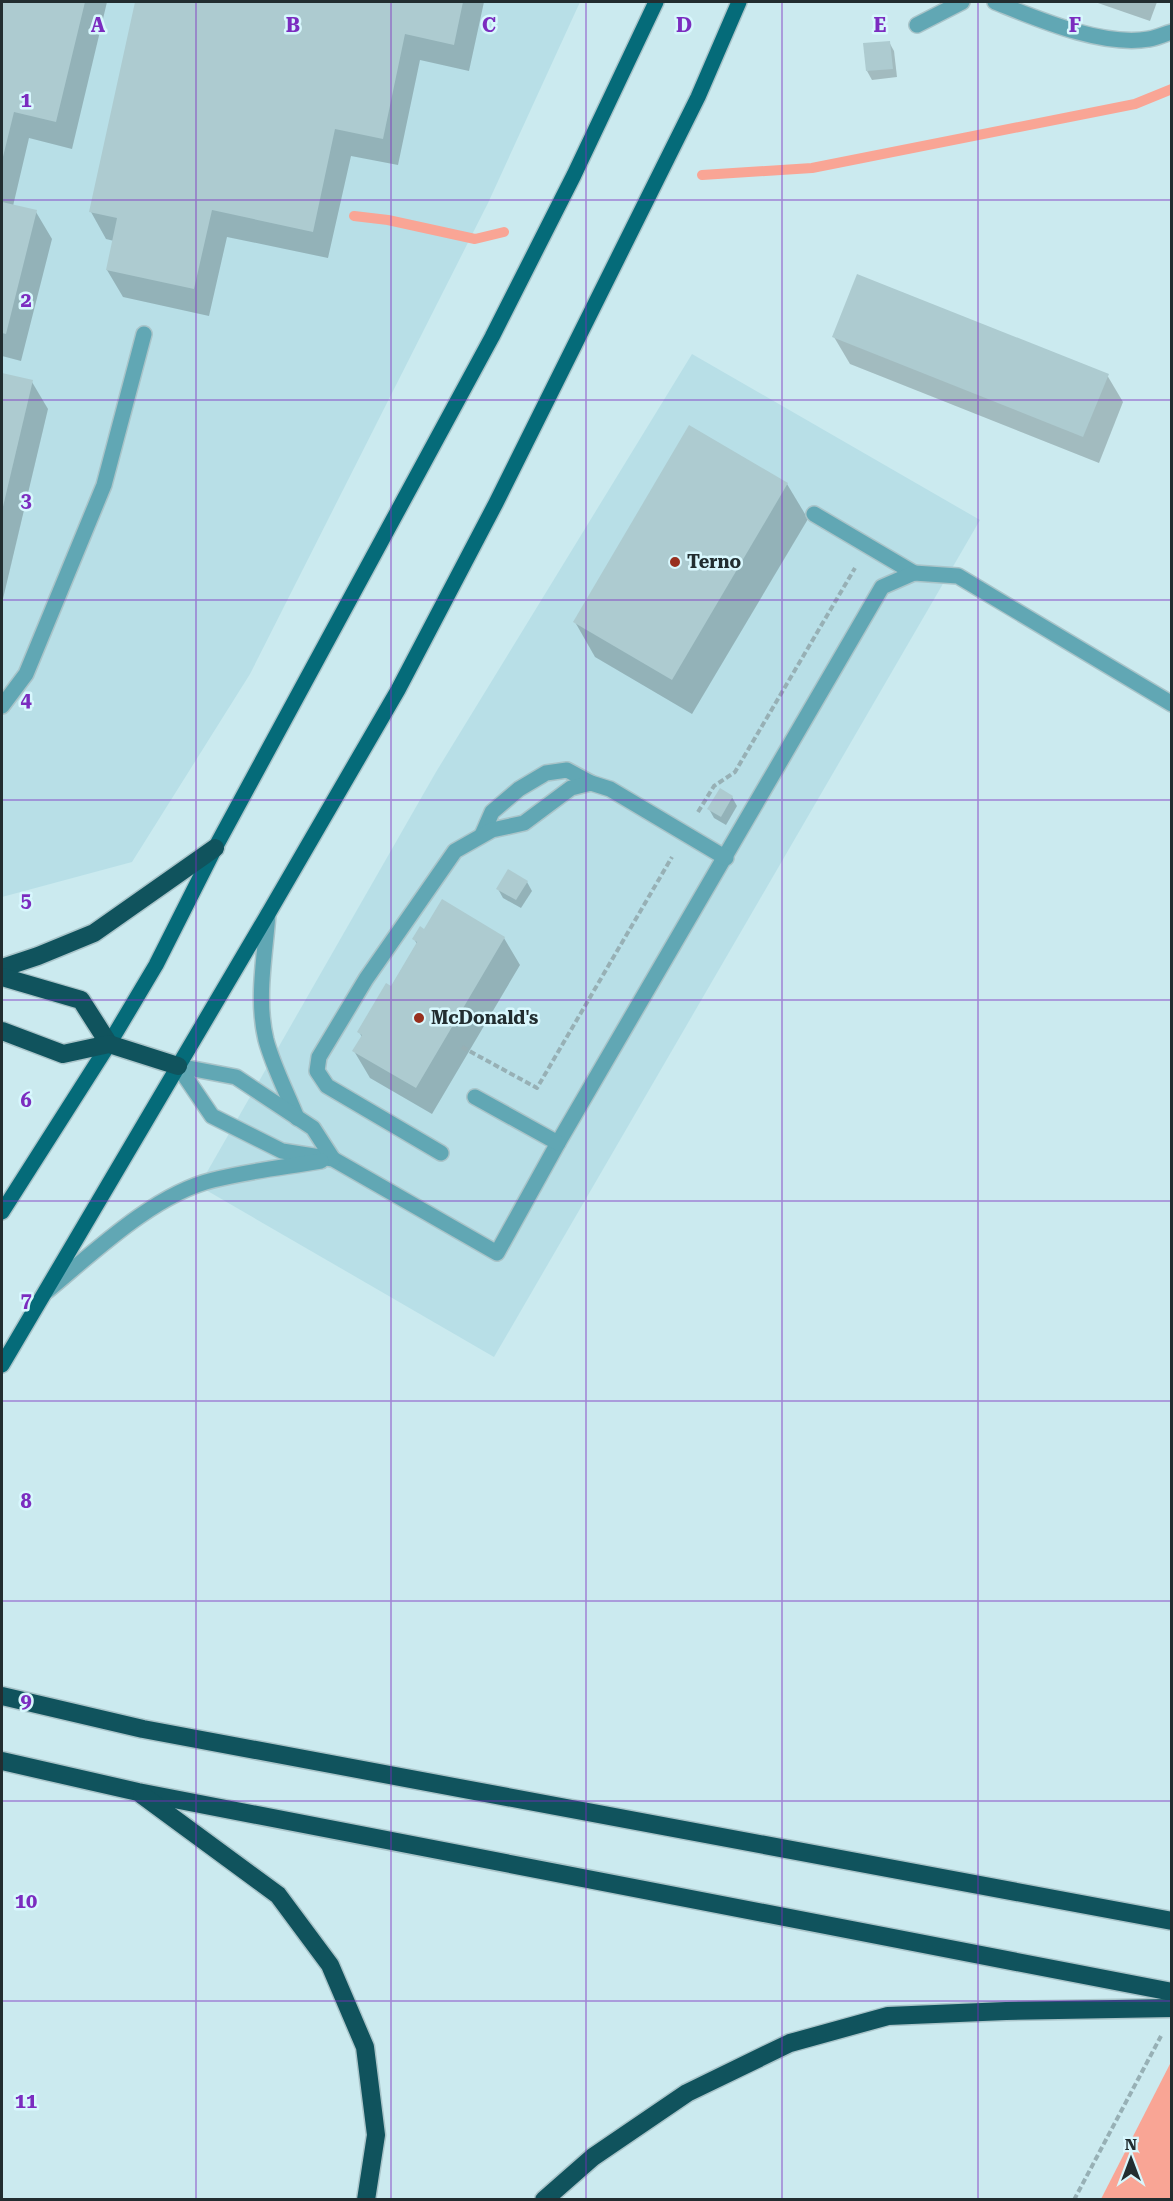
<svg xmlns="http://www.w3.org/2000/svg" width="1173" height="2201" font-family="'Roboto Serif',serif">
<rect width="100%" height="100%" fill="#cbeaef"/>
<g fill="#b8dfe7">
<path d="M2,2H580L488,203L250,674L132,862L2,897Z"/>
<path d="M692,354L980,520L494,1357L199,1186L436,772Z"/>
</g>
<path fill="#f9a595" d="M1171,2062V2199H1101Z"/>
<g fill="#0003">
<path d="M2,2H107L72,149L29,138L13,206L36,212L52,239L21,361L2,356Z"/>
<path d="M137,2H484L469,71L420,60L398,165L351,156L328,258L227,237L209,316L123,297L107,270L114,241L106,239L91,212Z"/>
<path d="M1095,2H1157L1150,21Z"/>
<path d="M889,42L894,51L897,77L872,80L867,71Z"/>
<path d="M834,337L1107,375L1123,402L1099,463L850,364Z"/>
<path d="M2,374L32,382L48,409L2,603Z"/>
<path d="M787,484L808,519L692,714L595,657L575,622Z"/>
<path d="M732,797L737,806L726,825L714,818L709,809Z"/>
<path d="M527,882L532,891L521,908L503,898L498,889Z"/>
<path d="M425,931L504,938L520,965L432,1114L370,1078L354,1051L362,1037L359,1032L391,987L417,944L414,939Z"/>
</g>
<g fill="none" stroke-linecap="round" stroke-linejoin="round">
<g stroke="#f9a595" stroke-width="10">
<path d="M702,175L812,168L1135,104L1172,89"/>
<path d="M354,216L388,220L475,239L504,232"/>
</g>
</g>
<g fill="#adcbd0">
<path d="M2,2H85L56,122L14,112L2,161Z"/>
<path d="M135,2H463L454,45L405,34L383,139L335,129L313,232L212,210L194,289L106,270L117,218L89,212Z"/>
<path d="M890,41L893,69L866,71L863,43Z"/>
<path d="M2,202L37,210L6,334L2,333Z"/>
<path d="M857,274L1109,374L1083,437L832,337Z"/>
<path d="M2,373L33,380L2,511Z"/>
<path d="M689,425L788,483L672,680L573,622Z"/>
<path d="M720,788L733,796L721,817L707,809Z"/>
<path d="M508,869L528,881L516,900L496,889Z"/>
<path d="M442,899L505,937L416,1088L352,1051L362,1035L357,1032L386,983L391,986L417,942L412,939L420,926L424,929Z"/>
</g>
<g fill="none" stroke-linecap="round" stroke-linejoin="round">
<defs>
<g id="minor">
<path d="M995,2C1038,19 1102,47 1149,39C1157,38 1164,34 1172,32"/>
<path d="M917,25L962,2"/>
<path d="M814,514L914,573"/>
<path d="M2,706L26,674L104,485L144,334"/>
<path d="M482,835L492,812L519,789L546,773L567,770L591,783"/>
<path d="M268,914C265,955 256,999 266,1040C273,1066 287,1093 297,1118"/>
<path d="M178,1066L212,1116L282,1151L333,1159L497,1253L558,1143L882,587L914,573L958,576L1172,704"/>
<path d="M178,1066L236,1077L313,1128L333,1159"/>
<path d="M475,1097L558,1143"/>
<path d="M441,1153L327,1086L317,1071L319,1057L366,979L455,851L492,830L524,823L571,788L591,783L610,789L726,858"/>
<path d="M47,1291C93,1253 154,1194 213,1180C248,1171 286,1167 321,1161"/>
</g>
<g id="major">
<path d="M2,1212L109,1044L156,965L215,848L492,337L574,175L656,2"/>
<path d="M2,1365L268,914L398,690L496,503L698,97L739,2"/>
</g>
<g id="highway">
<path d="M2,968L38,956L94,933L215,848"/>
<path d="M2,977L81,1000L109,1044"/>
<path d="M2,1031L63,1054L109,1044L178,1066"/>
<path d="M2,1696L143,1729L1172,1921"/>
<path d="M2,1761L138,1792L1172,1992"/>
<path d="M142,1795L278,1895L330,1965L365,2047L376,2135L366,2200"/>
<path d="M544,2200L593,2157L687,2093L790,2043L888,2016L1006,2011L1172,2008"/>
</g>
</defs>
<use href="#minor" stroke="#a9c4c9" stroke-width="18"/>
<use href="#major" stroke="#a9c4c9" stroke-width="18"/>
<use href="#highway" stroke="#a9c4c9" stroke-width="21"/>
<g stroke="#97b0b5" stroke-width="4" stroke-dasharray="6 3" stroke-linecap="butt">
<path d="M698,812L714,786L735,772L855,568"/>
<path d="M462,1047L537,1088L672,857"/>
<path d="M1074,2200L1161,2036"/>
</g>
<use href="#minor" stroke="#61a7b4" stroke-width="15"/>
<use href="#major" stroke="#056b79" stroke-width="15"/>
<use href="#highway" stroke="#10535d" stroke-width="18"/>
</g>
<path fill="none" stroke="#7b2cbf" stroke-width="1.5" stroke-opacity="0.55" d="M196,2V2200M391,2V2200M586,2V2200M782,2V2200M978,2V2200M2,200H1172M2,400H1172M2,600H1172M2,800H1172M2,1000H1172M2,1201H1172M2,1401H1172M2,1601H1172M2,1801H1172M2,2001H1172"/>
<g fill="#982f1e" stroke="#d8f7fd" stroke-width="2">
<circle cx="675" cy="562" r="6"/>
<circle cx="419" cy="1018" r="6"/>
</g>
<g text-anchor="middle" stroke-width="5" stroke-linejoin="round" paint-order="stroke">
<g font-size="18" font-weight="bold" fill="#222d30" stroke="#d8f7fd" text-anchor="start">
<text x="687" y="568">Terno</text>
<text x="431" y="1024">McDonald's</text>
</g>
</g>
<g font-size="20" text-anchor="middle" font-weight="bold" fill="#7b2cbf" stroke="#d8f7fd" stroke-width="5" stroke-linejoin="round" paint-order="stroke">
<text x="98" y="32">A</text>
<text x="293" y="32">B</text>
<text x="489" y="32">C</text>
<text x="684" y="32">D</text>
<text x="880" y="32">E</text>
<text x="1075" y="32">F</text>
<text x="26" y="107">1</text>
<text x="26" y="307">2</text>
<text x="26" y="507">3</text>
<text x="26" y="707">4</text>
<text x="26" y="907">5</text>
<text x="26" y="1107">6</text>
<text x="26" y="1307">7</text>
<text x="26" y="1508">8</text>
<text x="26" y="1708">9</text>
<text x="26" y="1908">10</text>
<text x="26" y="2108">11</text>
</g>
<rect width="1173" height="2201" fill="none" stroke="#222d30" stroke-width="6"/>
<g transform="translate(1131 2159)" stroke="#d8f7fd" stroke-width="4.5" paint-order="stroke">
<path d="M0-4.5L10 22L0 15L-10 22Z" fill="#222d30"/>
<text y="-9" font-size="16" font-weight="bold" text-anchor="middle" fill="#222d30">N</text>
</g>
</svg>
